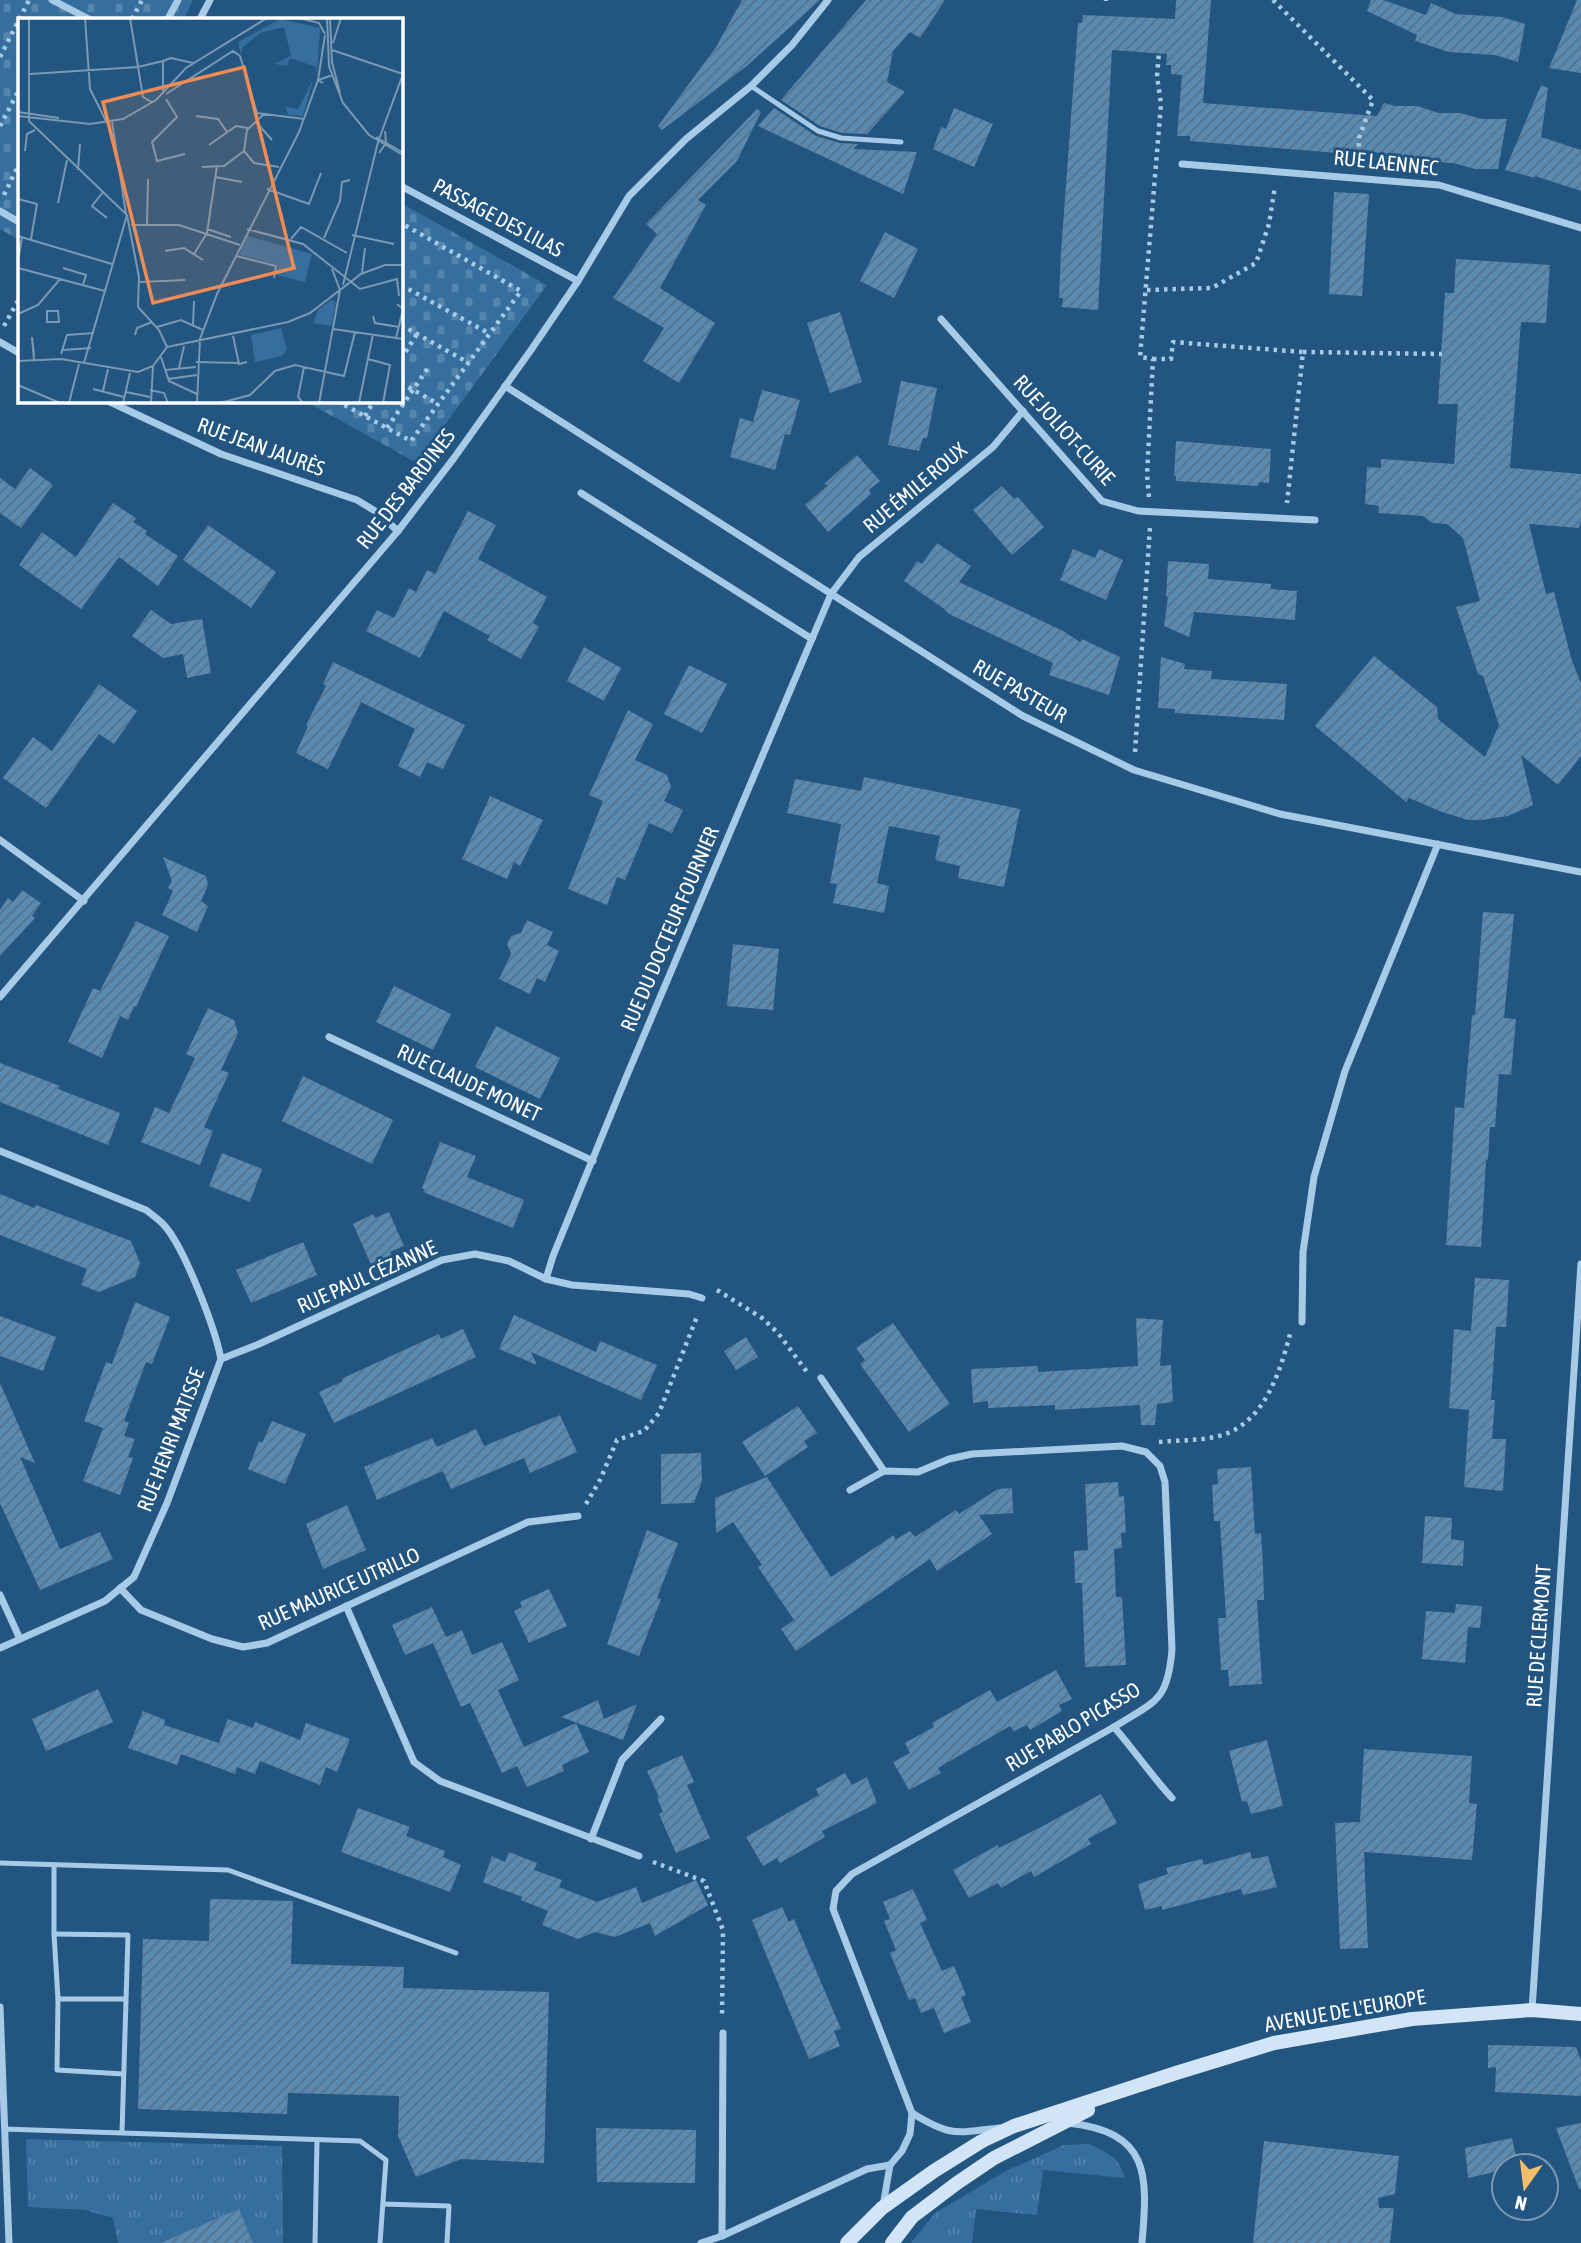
<svg xmlns="http://www.w3.org/2000/svg" width="1581" height="2243" font-family="'Asap Condensed',sans-serif">
<defs>
<pattern id="grass-tufts" width="24" height="20" patternUnits="userSpaceOnUse" patternTransform="scale(1.75)"><rect width="24" height="20" fill="#366f9e"/><path d="M3 7l-1-3M5 7V3M7 7l1-3M15 17l-1-3M17 17v-4M19 17l1-3" fill="none" stroke="#5485ad"/></pattern>
<pattern id="cemetery-stones" width="16" height="16" patternUnits="userSpaceOnUse" patternTransform="scale(1.75)"><rect width="16" height="16" fill="#366f9e"/><path d="M2 7V4a2 2 0 0 1 4 0v3zM10 15v-3a2 2 0 0 1 4 0v3z" fill="#5485ad"/></pattern>
<pattern id="building-hatch" width="6" height="6" patternUnits="userSpaceOnUse" patternTransform="scale(1.75)"><rect width="6" height="6" fill="#5b8ab1"/><path d="M-1 1l2-2M0 6l6-6M5 7l2-2" fill="none" stroke="#557189"/></pattern>
</defs>
<rect width="100%" height="100%" fill="#225580"/>
<g fill="url(#grass-tufts)">
<path d="M26,2139L282,2146L283,2243H253L239,2210L159,2243H118L113,2218L85,2210L28,2207Z"/>
<path d="M1089,2144C1108,2153 1119,2157 1125,2178L1043,2170L1037,2215L976,2209L972,2243H911L935,2213L1006,2171L1064,2145Z"/>
</g>
<g fill="url(#cemetery-stones)">
<path d="M0,0H193L184,19H19V240L0,229Z"/>
<path d="M401,203L547,285L417,463L305,401H401Z"/>
</g>
<g fill="url(#building-hatch)">
<path d="M742,0H820L748,65L662,130L658,126L716,47Z"/>
<path d="M866,0H945L920,38L910,32L893,51L887,82L905,92L867,134L842,133L820,126L781,100Z"/>
<path d="M1176,0H1211L1203,103L1377,116L1384,103L1395,106H1417L1439,113H1460L1482,119H1507L1498,169H1475L1453,163L1429,162L1410,156H1387L1372,151L1338,148V153L1190,141V136H1177L1182,75L1171,74V65H1166L1167,54L1112,50L1098,310L1062,307L1063,298H1059L1061,252L1078,23H1082L1083,15L1175,19Z"/>
<path d="M1371,0H1383L1426,15L1431,3L1456,14L1502,17L1525,24L1518,62L1495,55L1449,52L1415,41L1417,35L1367,11Z"/>
<path d="M1577,0H1581V73L1549,68Z"/>
<path d="M1541,85L1548,88L1541,137L1581,150V191L1535,176V178L1505,170Z"/>
<path d="M774,108L816,136L840,143L858,144L853,149L917,152L903,194L758,126Z"/>
<path d="M954,108L993,124L974,167L933,149L941,127L946,129Z"/>
<path d="M757,109L761,112L737,161L698,200L706,205L660,288L715,323L679,383L643,361L664,328L613,298L657,234L646,224Z"/>
<path d="M1334,192L1369,194L1362,296L1329,294Z"/>
<path d="M885,232L918,249L894,298L860,281Z"/>
<path d="M1456,259L1550,265L1546,323L1521,322L1510,468L1581,474V520L1579,528L1529,524L1546,594L1554,592L1572,661L1581,683V756L1558,785L1521,755L1533,805L1508,816L1481,820H1468L1442,812L1409,798L1406,802L1315,726L1374,656L1437,707L1438,719L1485,757L1499,725L1483,676L1478,674L1456,607L1480,601L1463,538L1447,524L1432,523L1423,516L1378,513L1379,506L1365,504L1367,467L1381,468V459L1454,464L1458,404H1438L1445,293H1454Z"/>
<path d="M840,312L862,382L830,393L807,323Z"/>
<path d="M901,381L937,388L927,438H923L919,451L888,445Z"/>
<path d="M762,390L800,400L790,435L785,434L775,470L730,457L740,418L753,422Z"/>
<path d="M1176,441L1271,449L1269,483L1259,482L1258,486L1176,481V476H1174Z"/>
<path d="M857,455L880,481L869,490L871,494L828,532L805,505L828,485L824,484Z"/>
<path d="M30,468L53,485L21,528L0,513V478L15,489Z"/>
<path d="M1002,486L1014,499L1018,497L1044,527L1012,555L973,510Z"/>
<path d="M113,503L136,518L133,522L147,531L145,534L178,556L158,586L119,557L81,609L19,565L42,532L76,557Z"/>
<path d="M468,511L496,525L478,559L547,597L533,623L539,627L521,659L487,640L490,636L444,611L420,658L366,631L377,610L394,618L409,588L416,592L427,570L435,574Z"/>
<path d="M208,525L276,572L251,608L183,560Z"/>
<path d="M937,543L971,566L959,582L1063,631L1080,642L1082,639L1120,657L1109,695L1049,675L1053,663L949,614L943,608L904,581L917,561L922,564Z"/>
<path d="M1073,549L1095,558L1099,549L1123,560L1106,600L1060,580Z"/>
<path d="M1168,561L1209,564L1208,579L1271,584V589L1297,591L1295,620L1194,612L1189,637L1164,626L1168,597H1166Z"/>
<path d="M151,610L171,624L202,619L211,673L187,678L183,654L163,658L132,636Z"/>
<path d="M584,647L621,668L604,701L567,681Z"/>
<path d="M1161,657L1185,664L1184,669L1212,671L1211,679L1287,684L1284,720L1175,713V709L1158,708Z"/>
<path d="M333,662L465,725L443,769L427,762L420,777L398,766L415,729L361,702L328,769L296,753L308,726L306,725L326,686L323,684Z"/>
<path d="M689,665L727,684L702,733L664,714Z"/>
<path d="M99,684L137,711L114,744L99,734L46,808L3,778L33,737L52,751Z"/>
<path d="M628,710L653,724L635,760L667,775L671,787L664,801L683,810L672,833L649,823L625,880L617,877L607,905L568,889L603,801L589,795Z"/>
<path d="M864,777L1020,809L1004,887L958,878L960,866L935,860L940,836L889,826L877,883L889,886L884,913L833,903L837,884L830,883L841,824L787,813L795,779L861,791Z"/>
<path d="M490,796L543,820L520,866L514,862L507,879L462,859Z"/>
<path d="M163,857L206,876L208,885L201,901L208,906L197,932L162,915L173,891L168,888L172,881Z"/>
<path d="M22,890L41,903L32,916L35,918L0,956V910L8,898L13,902Z"/>
<path d="M1483,912L1514,914L1504,1018L1516,1019L1511,1075L1499,1074L1495,1127H1490L1488,1160H1486L1481,1247L1446,1245L1455,1107L1464,1108L1472,1015H1475Z"/>
<path d="M527,920L553,932L547,945L559,951L545,982L537,978L530,994L499,979L511,954L507,944L511,936L521,933Z"/>
<path d="M136,921L169,936L136,1007L134,1006L128,1020L120,1016L102,1058L68,1042L93,988L100,991Z"/>
<path d="M733,944L779,949L773,1010L727,1006Z"/>
<path d="M394,986L451,1014L433,1050L376,1022Z"/>
<path d="M208,1008L234,1020L238,1033L221,1070L229,1073L204,1127L213,1131L200,1165L141,1142L155,1107L169,1113L195,1058L186,1054Z"/>
<path d="M496,1026L560,1058L540,1099L475,1067Z"/>
<path d="M0,1063L60,1086L58,1089L120,1113L108,1145L0,1102Z"/>
<path d="M303,1076L393,1120L372,1164L282,1121Z"/>
<path d="M440,1142L476,1156L467,1177L524,1200L513,1228L423,1192L425,1190L422,1188Z"/>
<path d="M222,1153L262,1169L250,1202L209,1186Z"/>
<path d="M0,1194L34,1208L36,1205L131,1241L140,1263L135,1277L99,1292L81,1285L87,1269L0,1235Z"/>
<path d="M389,1212L404,1246L390,1252L393,1258L372,1267L353,1224L373,1214L375,1218Z"/>
<path d="M303,1242L317,1275L251,1303L236,1270Z"/>
<path d="M1475,1278L1509,1280L1506,1327H1496L1491,1400H1495L1492,1439H1506L1503,1491L1464,1487L1469,1410L1449,1408L1454,1329L1471,1331Z"/>
<path d="M135,1302L170,1317L152,1364L146,1362L124,1421L129,1423L124,1436L135,1439L128,1457L133,1458L120,1495L83,1481L103,1428L84,1421L106,1362L112,1364Z"/>
<path d="M514,1315L596,1352L600,1341L657,1365L641,1400L531,1352L537,1365L499,1349Z"/>
<path d="M0,1316L56,1337L43,1371L0,1356Z"/>
<path d="M1136,1318L1163,1320L1160,1366L1171,1365L1173,1402L1157,1404L1155,1425H1141L1140,1405L1055,1410V1405L988,1408V1401L973,1403L971,1369L1038,1366V1372L1138,1366Z"/>
<path d="M893,1323L950,1404L909,1432L860,1364L865,1360L856,1348Z"/>
<path d="M463,1329L476,1357L334,1423L319,1392L343,1381L341,1379L439,1334L441,1339Z"/>
<path d="M746,1337L758,1357L736,1370L724,1351Z"/>
<path d="M0,1383L35,1463L20,1457L60,1549L100,1532L113,1559L40,1590L0,1503Z"/>
<path d="M798,1406L817,1433L804,1441L808,1447L765,1476L742,1442Z"/>
<path d="M560,1415L577,1452L530,1473L524,1458L451,1489L443,1471L377,1500L364,1467L432,1438L437,1447L476,1429L484,1446Z"/>
<path d="M272,1421L306,1434L285,1484L248,1469L259,1441L262,1443Z"/>
<path d="M701,1453L702,1481L694,1503L661,1504V1454Z"/>
<path d="M1251,1467L1255,1534L1261,1533L1263,1567L1264,1600H1257L1262,1684L1229,1686L1228,1670H1221L1218,1618H1226L1225,1601L1220,1521H1214L1212,1485L1218,1484L1217,1469Z"/>
<path d="M767,1477L831,1577L894,1535L895,1540L910,1531L915,1537L956,1510L959,1514L998,1489L1012,1488L1013,1513L979,1515L992,1534L937,1571L930,1559L796,1651L781,1629L794,1620L758,1567L762,1565L733,1522L716,1533L715,1498Z"/>
<path d="M1118,1482L1119,1497L1124,1496L1126,1533H1121L1122,1548L1114,1549L1116,1597H1122L1126,1665L1085,1667L1082,1583H1075L1074,1551L1088,1550L1085,1484Z"/>
<path d="M347,1505L366,1550L323,1569L306,1524Z"/>
<path d="M1425,1516L1452,1518L1451,1539L1464,1541L1463,1566L1422,1563Z"/>
<path d="M647,1530L678,1543L657,1598L661,1599L639,1656L607,1644Z"/>
<path d="M549,1589L567,1626L529,1643L514,1611L522,1607L520,1602Z"/>
<path d="M1456,1604L1482,1606L1480,1628L1468,1627L1465,1663L1422,1659L1426,1611L1455,1613Z"/>
<path d="M432,1607L446,1637L462,1630L472,1655L502,1642L519,1680L498,1690L524,1747L576,1723L589,1752L562,1765L564,1771L527,1787L517,1766L502,1773L470,1703L461,1707L433,1643L405,1655L392,1625Z"/>
<path d="M1056,1670L1072,1699L1059,1705L1062,1711L1030,1730L1027,1725L1014,1731L1010,1726L938,1768L941,1773L909,1790L893,1762L910,1753L905,1743L934,1727L932,1723L990,1690L997,1702Z"/>
<path d="M98,1689L113,1722L46,1751L32,1719Z"/>
<path d="M598,1700L604,1719L637,1704L623,1740L561,1717Z"/>
<path d="M143,1711L165,1720L164,1725L219,1743L228,1719L253,1728L255,1722L300,1740L306,1723L350,1739L337,1772L326,1767L320,1785L260,1761L255,1774L237,1767L235,1774L181,1754L177,1765L128,1748Z"/>
<path d="M1267,1740L1283,1806L1251,1814L1247,1801L1242,1802L1229,1751Z"/>
<path d="M1364,1749L1472,1756L1469,1803L1477,1804L1472,1860L1364,1852L1368,1948L1340,1949L1335,1823L1360,1822Z"/>
<path d="M682,1755L694,1782L687,1785L710,1838L676,1853L659,1814L663,1812L657,1798L659,1797L647,1771Z"/>
<path d="M845,1773L852,1785L867,1777L877,1803L822,1831L825,1837L780,1863L777,1858L763,1866L746,1837L819,1795L816,1789Z"/>
<path d="M1101,1794L1117,1823L1088,1839L1091,1844L1034,1877L1031,1871L1001,1888L998,1883L969,1898L953,1870L998,1845L999,1848L1043,1826Z"/>
<path d="M358,1808L410,1827L406,1836L445,1851L443,1857L461,1865L450,1892L341,1852Z"/>
<path d="M509,1852L537,1863L534,1870L562,1880L559,1887L597,1902L636,1887L642,1903L696,1880L708,1905L655,1936L650,1923L615,1937L595,1932L578,1939L542,1925L548,1911L521,1900L522,1897L483,1882L492,1856L505,1862Z"/>
<path d="M1250,1852L1252,1859L1268,1856L1277,1887L1243,1895L1241,1889L1162,1910V1906L1145,1910L1138,1884L1168,1874L1166,1868L1202,1859L1204,1865Z"/>
<path d="M913,1889L927,1920L920,1923L942,1971L954,1966L966,1995L961,1997L971,2022L944,2033L934,2008L921,2013L915,1998L909,2000L890,1953L896,1950L884,1921L890,1919L883,1902Z"/>
<path d="M210,1899L293,1901L291,1964L404,1967L403,1988L549,1992L544,2163L461,2159L416,2177L398,2136L399,2096L288,2093L287,2114L138,2109L143,1939L209,1941Z"/>
<path d="M782,1907L789,1922L794,1919L841,2029L834,2031L840,2046L809,2059L752,1920Z"/>
<path d="M1488,2045L1576,2047L1581,2061V2096L1495,2092L1496,2067L1488,2068Z"/>
<path d="M1581,2123V2189H1579L1556,2128Z"/>
<path d="M596,2128L696,2130L695,2183L597,2182Z"/>
<path d="M1512,2138L1518,2166H1504V2170L1468,2178L1465,2148Z"/>
<path d="M1264,2141L1399,2156L1395,2194L1378,2198L1379,2208H1394L1390,2243H1253Z"/>
<path d="M239,2209L253,2243H160Z"/>
</g>
<g fill="none" stroke-linecap="round" stroke-linejoin="round">
<g stroke="#a7cbe7" stroke-width="4.5" stroke-dasharray="3.5 5" stroke-linecap="butt">
<path d="M1273,0L1373,100L1359,138L1358,162"/>
<path d="M1106,1V0"/>
<path d="M132,19L142,0"/>
<path d="M0,57L29,0"/>
<path d="M0,126L19,90"/>
<path d="M4,195L19,164"/>
<path d="M401,285L490,334"/>
<path d="M1147,290L1212,288L1256,263L1269,224L1275,186"/>
<path d="M401,325L469,363"/>
<path d="M4,326L19,299"/>
<path d="M1303,352L1442,354"/>
<path d="M401,359L417,334"/>
<path d="M1153,359H1171L1173,342L1303,352L1287,503"/>
<path d="M401,383L438,404"/>
<path d="M337,401L411,441L521,291L401,223"/>
<path d="M365,416L374,401"/>
<path d="M387,428L430,365"/>
<path d="M1149,497L1147,475L1153,359L1140,357L1161,104L1157,76L1159,52"/>
<path d="M1135,752L1150,527"/>
<path d="M717,1290L762,1318L778,1333L807,1372"/>
<path d="M1159,1442C1179,1440 1199,1441 1219,1436C1263,1425 1280,1373 1290,1334"/>
<path d="M586,1504L600,1480L617,1440L644,1431L659,1413L698,1314"/>
<path d="M653,1862L704,1881L723,1930L722,2017"/>
</g>
<g stroke="#a7cbe7" stroke-width="5">
<path d="M751,86L818,131L841,138L901,142"/>
<path d="M0,1863L228,1870L456,1953"/>
<path d="M54,1865V1934L58,1999"/>
<path d="M54,1934L128,1935L122,2132"/>
<path d="M123,2074L57,2070L58,1999H125"/>
<path d="M4,2129L360,2141L386,2160L380,2243"/>
<path d="M383,2204L449,2206L447,2243"/>
<path d="M315,2243L317,2140"/>
</g>
<g stroke="#a7cbe7" stroke-width="7">
<path d="M52,0L89,19"/>
<path d="M168,19L178,0"/>
<path d="M200,19L210,0"/>
<path d="M1182,164L1439,185L1581,228"/>
<path d="M401,186L578,281"/>
<path d="M0,211L19,222"/>
<path d="M941,319L1102,501L1138,511L1315,520"/>
<path d="M0,342L19,353"/>
<path d="M505,386L1023,716L1134,770L1280,814L1581,872"/>
<path d="M108,401L221,454L357,500L375,511L398,531"/>
<path d="M581,493L812,639"/>
<path d="M0,840L84,901"/>
<path d="M0,997L398,531L454,458L531,350L578,281L629,196L686,139L751,86L792,45L828,0"/>
<path d="M329,1037L593,1161"/>
<path d="M0,1151L146,1210C151,1214 158,1219 163,1224C184,1246 215,1328 221,1359L167,1503L134,1577L105,1601L0,1648"/>
<path d="M546,1279L553,1256L625,1080L831,594L859,557L993,447L1023,411"/>
<path d="M1302,1322L1303,1252L1314,1177L1345,1071L1438,844"/>
<path d="M221,1359L259,1344L442,1260L475,1254L509,1261L546,1279L572,1285L689,1294L702,1298"/>
<path d="M821,1378L884,1471"/>
<path d="M850,1490L884,1471L918,1472L949,1459L972,1454L1122,1446L1146,1452L1160,1466L1165,1482L1172,1649C1168,1701 1156,1701 1114,1727L852,1874L836,1891L833,1909L912,2113L910,2134L902,2151L890,2165L883,2206"/>
<path d="M120,1588L141,1610L212,1639L243,1647L267,1643L528,1522L578,1516"/>
<path d="M0,1595L20,1639"/>
<path d="M346,1606L414,1762L440,1781L639,1856"/>
<path d="M1114,1727C1134,1750 1151,1775 1172,1798"/>
<path d="M591,1839L622,1760L661,1719"/>
<path d="M0,2007L9,2243"/>
<path d="M1532,2010L1581,1264"/>
<path d="M912,2113C951,2137 955,2133 999,2128"/>
<path d="M1068,2123C1150,2132 1148,2174 1142,2243"/>
<path d="M722,2236L723,2033"/>
<path d="M701,2243L722,2236L867,2169L890,2165"/>
</g>
<g stroke="#d2e5f6" stroke-width="14">
<path d="M847,2243L882,2208L934,2171L982,2141L1014,2126L1176,2073L1274,2043L1412,2019L1532,2010L1581,2014"/>
<path d="M892,2243L912,2217L957,2183L994,2158L1088,2110"/>
</g>
</g>
<g text-anchor="middle" stroke-width="6" stroke-linejoin="round" paint-order="stroke">
<g font-size="21" fill="#fff" stroke="#225580">
<text transform="translate(1386 163) rotate(6)" y="7">RUE LAENNEC</text>
<text transform="translate(498 218) rotate(28)" y="7">PASSAGE DES LILAS</text>
<text transform="translate(1064 430) rotate(48)" y="7">RUE JOLIOT-CURIE</text>
<text transform="translate(261 447) rotate(20)" y="7">RUE JEAN JAURÈS</text>
<text transform="translate(915 488) rotate(-40)" y="7">RUE ÉMILE ROUX</text>
<text transform="translate(406 489) rotate(-52)" y="7">RUE DES BARDINES</text>
<text transform="translate(1020 691) rotate(30)" y="7">RUE PASTEUR</text>
<text transform="translate(670 929) rotate(-67)" y="7">RUE DU DOCTEUR FOURNIER</text>
<text transform="translate(469 1083) rotate(25)" y="7">RUE CLAUDE MONET</text>
<text transform="translate(367 1277) rotate(-24)" y="7">RUE PAUL CÉZANNE</text>
<text transform="translate(171 1440) rotate(-69)" y="7">RUE HENRI MATISSE</text>
<text transform="translate(339 1589) rotate(-24)" y="7">RUE MAURICE UTRILLO</text>
<text transform="translate(1539 1636) rotate(-86)" y="7">RUE DE CLERMONT</text>
<text transform="translate(1073 1727) rotate(-31)" y="7">RUE PABLO PICASSO</text>
<text transform="translate(1345 2011) rotate(-10)" y="7">AVENUE DE L'EUROPE</text>
</g>
</g>
<g transform="translate(18 18)">
<rect width="385" height="385" fill="#225580"/>
<path d="M262,1L302,10L299,59L298,49L272,40L269,48L257,46L273,38L266,9L242,15L224,30L223,37L220,24ZM295,62L285,98L270,97L268,89L280,91ZM313,282L318,284L313,308L295,305L300,292ZM263,310L269,331L264,338L237,344L233,317Z" fill="#366f9e"/>
<path d="M229,218L294,236L287,264L258,257L260,247L221,237Z" fill="#366f9e"/>
<path fill="none" stroke="#7a99b3" stroke-width="2" d="M11,0V103L109,197L121,259L120,289M67,0L72,71L89,105M112,0L125,79L134,84M281,0L301,5L307,16M309,0L311,48L325,85L351,117L385,137M312,0L314,44L322,75M315,25L323,0M314,32L385,56M12,56L120,49L145,43M305,65L300,62L307,17M145,73V43L153,40L175,45M148,76L215,33L222,38L239,95L286,101M148,81L159,99L134,124L139,143L167,136M0,94L41,100M246,96L229,112L226,133L236,145L261,149M0,98L72,106L105,101L138,82L168,50L249,0M178,98L200,101L209,114M94,104L108,196M238,104L254,122M358,119L384,134M191,127L218,108L230,110M7,133L9,116L17,112M361,135L368,125L367,113M184,149L206,148L226,133M60,152L62,126M197,159L224,164M249,171L291,186L303,155M85,174L74,188L89,200M0,181L19,186L13,221M40,185L49,142M129,206L130,161M113,207H161L222,227M189,211L213,219M229,211L285,226L342,271L379,261L381,278M334,217L376,226M0,218L94,246M306,220L322,183L324,164L332,162M273,221L283,209L329,235M147,233L166,230L185,242M176,236L189,215L199,148M218,238L258,248L256,260M0,245L4,219M0,250L87,273M45,250L68,257L65,267M344,255L347,230M122,264L167,262M325,267L360,124L385,56M120,289L141,312L149,329M29,293H40L41,304H29ZM0,296L20,287L43,260M355,298L357,305L381,309M175,307L176,283M139,309L163,302L185,312M315,311L385,321M117,317L119,310L134,304M215,318L221,346L229,344M378,320L385,291L379,286M149,329L270,304L292,295L343,256L367,247H385M45,332L73,330M43,336L49,317L76,315M16,337L14,319L16,342M143,339L151,363L179,376M350,341L372,347L365,385M0,343L43,341L120,354L135,348L149,329M178,344L221,345M66,345L109,197M161,350L166,328M147,352L178,349M150,361L179,357M0,367L42,385M75,371L106,379M132,372L146,375L150,385M85,373L90,351M108,374L132,379M51,385L61,346M105,385L112,355M133,385L135,349M179,385L182,321L199,276L281,114L300,62L315,57M202,385L232,377L257,353L277,347L326,358L337,314M285,385L280,379L286,349M301,385L322,272L314,251M341,385L355,316"/>
<path fill="#ef8b55" fill-opacity="0.15" stroke="#ef8b55" stroke-width="3.5" d="M226,49L276,250L135,285L85,84Z"/>
<rect width="385" height="385" fill="none" stroke="#fff" stroke-width="3.5"/>
</g>
<g transform="translate(1525 2187) rotate(194)"><circle r="33" fill="#225580" stroke="#7a99b3" stroke-width="2"/>
<path d="M0-5L12 26L0 18L-12 26Z" fill="#f3bd69"/>
<text y="-10" font-size="19" font-weight="bold" text-anchor="middle" fill="#ffffff">N</text>
</g>
</svg>
